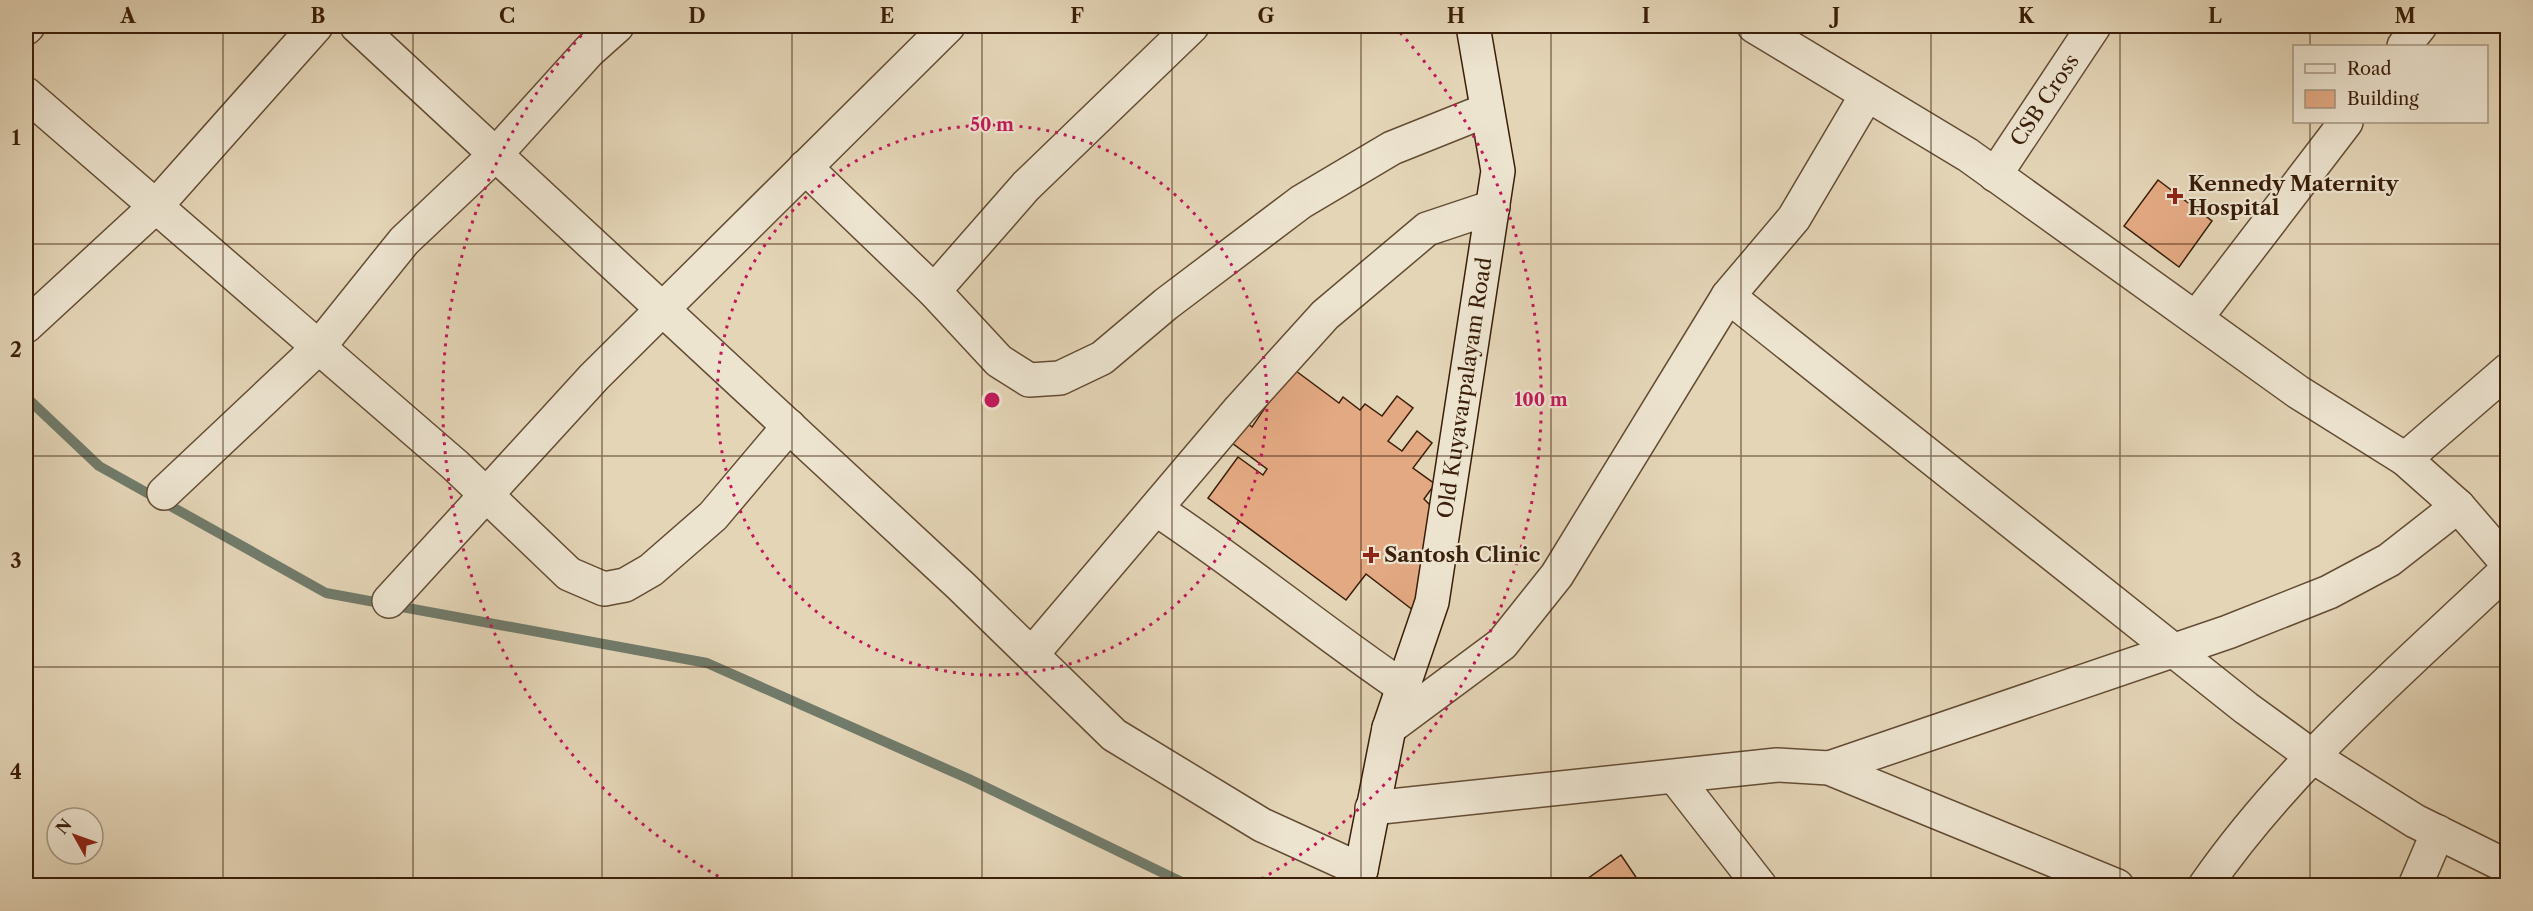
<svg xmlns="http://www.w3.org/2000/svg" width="2533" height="911" font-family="'Libre Caslon Text',serif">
<rect width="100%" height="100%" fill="#e4d5b7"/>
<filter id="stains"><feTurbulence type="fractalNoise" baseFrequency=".00333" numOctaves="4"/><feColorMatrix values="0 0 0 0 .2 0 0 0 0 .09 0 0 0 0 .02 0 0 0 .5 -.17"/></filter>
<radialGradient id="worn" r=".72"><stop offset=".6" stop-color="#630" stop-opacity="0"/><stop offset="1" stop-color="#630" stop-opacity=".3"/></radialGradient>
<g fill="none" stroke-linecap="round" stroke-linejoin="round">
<path stroke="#717b6b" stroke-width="10" d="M26,397L99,466L326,593L707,663L969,779L1190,886"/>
</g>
<g fill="#e3a983" stroke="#3a1e09" stroke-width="1.5">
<path d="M2158,180L2212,221L2179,267L2124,226Z"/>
<path d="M1292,368L1339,403L1343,397L1360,410L1365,404L1382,416L1397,396L1413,408L1388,441L1402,451L1417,431L1432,443L1413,468L1435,484L1424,499L1441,516L1418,614L1366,574L1346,600L1208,498L1238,457L1263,475L1267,469L1228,440L1243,420L1252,427Z"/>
<path d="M1621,855L1642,886H1577Z"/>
</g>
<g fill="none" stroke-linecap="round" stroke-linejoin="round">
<defs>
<g id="minor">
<path d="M357,26L961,586L1114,735L1262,825L1361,870"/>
<path d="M1754,26L1968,155L2298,392L2405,459L2458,506L2508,564"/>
<path d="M26,28L28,26"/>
<path d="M2404,46L2420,26"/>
<path d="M26,94L455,465L569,574L604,589L625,585L651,570L713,516L789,426"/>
<path d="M1866,96L1794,218L1728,296L2246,708L2312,756L2415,821L2508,867"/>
<path d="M805,167L934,291L999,361L1029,380L1060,378L1102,358L1166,304L1301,202L1392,148L1487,110"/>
<path id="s1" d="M1995,175L2094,26"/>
<path d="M934,291L1026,186L1192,26"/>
<path d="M2196,318L2346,122"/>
<path d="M26,326L155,207L316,26"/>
<path d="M2405,459L2508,370"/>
<path d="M164,493L318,348L404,241L495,155L589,51L617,26"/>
<path d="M1156,509C1241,565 1319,630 1403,687"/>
<path d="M389,601L594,377L948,26"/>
<path d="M1032,654L1240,409L1325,315L1427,229L1493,207"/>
<path d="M1389,728L1502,644L1557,575L1728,296"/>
<path d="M1829,768L2228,632L2329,592L2389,560L2458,506"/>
<path d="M1675,777L1760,886"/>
<path d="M2205,886C2288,766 2403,669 2508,569"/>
<path d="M2415,886L2438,832"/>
</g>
<path id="tertiary" d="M1372,808L1777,765L1829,768L2117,886"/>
<g id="secondary">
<path id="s2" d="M1354,886L1361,870L1389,728L1432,602L1498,171L1473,26"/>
</g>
</defs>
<use href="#minor" stroke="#644c34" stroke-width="36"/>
<use href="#tertiary" stroke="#644c34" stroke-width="36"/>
<use href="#secondary" stroke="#3a1e09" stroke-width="36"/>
<use href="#minor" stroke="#ede4d0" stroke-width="33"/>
<use href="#tertiary" stroke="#ede4d0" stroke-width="33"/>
<use href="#secondary" stroke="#ede4d0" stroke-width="33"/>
</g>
<path fill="none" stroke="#3a1e09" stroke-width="1.5" stroke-opacity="0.55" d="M223,26V886M413,26V886M602,26V886M792,26V886M982,26V886M1172,26V886M1361,26V886M1551,26V886M1741,26V886M1931,26V886M2120,26V886M2310,26V46M2310,122V886M26,244H2508M26,456H2508M26,667H2508"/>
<g fill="none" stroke="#c2185b" stroke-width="3" stroke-dasharray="3 6">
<circle cx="992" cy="400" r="275"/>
<path d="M734 885A549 549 0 0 1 590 26M1394 26A549 549 0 0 1 1250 885"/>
</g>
<g fill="#8f2418" stroke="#ede4d0" stroke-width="2">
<path d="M2172 187h6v6h6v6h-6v6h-6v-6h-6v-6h6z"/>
<path d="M1368 546h6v6h6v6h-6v6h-6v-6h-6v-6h6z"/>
</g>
<g text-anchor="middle" stroke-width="4.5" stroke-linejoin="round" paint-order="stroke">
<g font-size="21" fill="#3a1e09" stroke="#ede4d0">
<text dy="7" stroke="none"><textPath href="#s1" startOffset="90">CSB Cross</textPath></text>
<text dy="7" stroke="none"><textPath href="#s2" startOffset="512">Old Kuyavarpalayam Road</textPath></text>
</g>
<g font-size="21" font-weight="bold" fill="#3a1e09" stroke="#ede4d0" text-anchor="start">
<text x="2188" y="191">Kennedy Maternity<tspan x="2188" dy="24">Hospital</tspan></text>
<text x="1384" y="562">Santosh Clinic</text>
</g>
</g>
<circle cx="992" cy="400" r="9" fill="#c2185b" stroke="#ede4d0" stroke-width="3"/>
<g font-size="18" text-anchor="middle" font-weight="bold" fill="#c2185b" stroke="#ede4d0" stroke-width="4.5" stroke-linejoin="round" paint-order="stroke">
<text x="992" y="131">50 m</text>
<text x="1541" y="406">100 m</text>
</g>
<rect width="2533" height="911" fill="none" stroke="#e4d5b7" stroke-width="66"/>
<rect x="2293" y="45" width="195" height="78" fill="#ede4d0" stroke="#a59580" stroke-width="1.5"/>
<rect x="2305" y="64" width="30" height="9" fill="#ede4d0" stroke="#a59580" stroke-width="1.5"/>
<text x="2347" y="75" font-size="18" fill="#3a1e09">Road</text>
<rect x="2305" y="90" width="30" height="18" fill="#e3a983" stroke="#a59580" stroke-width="1.5"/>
<text x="2347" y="105" font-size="18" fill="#3a1e09">Building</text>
<g transform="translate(75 836) rotate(310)"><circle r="28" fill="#ede4d0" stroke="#a59580" stroke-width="1.5"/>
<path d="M0-4.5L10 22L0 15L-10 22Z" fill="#8f2418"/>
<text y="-9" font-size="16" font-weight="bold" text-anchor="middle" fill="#3a1e09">N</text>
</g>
<rect x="33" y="33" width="2467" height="845" fill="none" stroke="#3a1e09" stroke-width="2"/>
<g font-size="20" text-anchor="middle" font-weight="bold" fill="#3a1e09">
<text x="128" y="23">A</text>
<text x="318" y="23">B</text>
<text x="507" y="23">C</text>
<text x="697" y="23">D</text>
<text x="887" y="23">E</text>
<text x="1077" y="23">F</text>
<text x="1266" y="23">G</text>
<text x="1456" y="23">H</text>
<text x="1646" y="23">I</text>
<text x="1836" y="23">J</text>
<text x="2026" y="23">K</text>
<text x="2215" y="23">L</text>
<text x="2405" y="23">M</text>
<text x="16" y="145">1</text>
<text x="16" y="357">2</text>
<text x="16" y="568">3</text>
<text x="16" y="779">4</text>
</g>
<rect width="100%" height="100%" filter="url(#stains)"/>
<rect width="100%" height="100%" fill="url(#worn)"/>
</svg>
